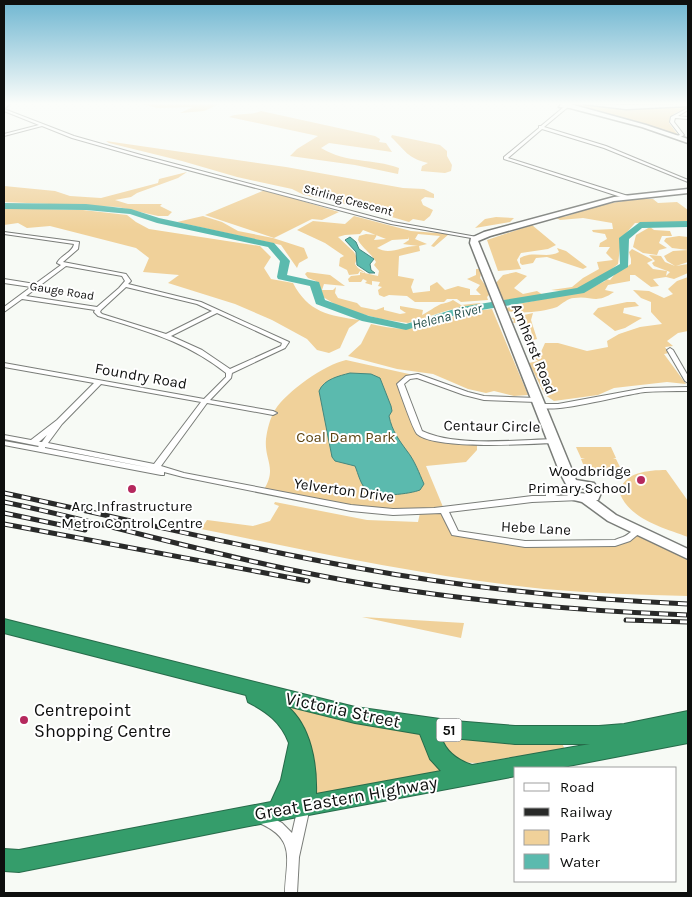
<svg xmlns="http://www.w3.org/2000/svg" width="692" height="897" font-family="Karla,sans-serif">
<rect width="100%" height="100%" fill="#f7faf5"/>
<g fill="#f0d19a" fill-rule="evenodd">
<path d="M141,104H220L204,111L180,113L193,107L158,108Z"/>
<path d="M576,104L640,108L688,106C682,113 670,111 669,123L678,135L646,124L572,106Z"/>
<path d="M261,111L375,136L380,139L379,142L386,143L392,152L329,143L321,148C348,164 372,158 399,168L398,174L355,165L290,156L297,149L318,136L229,117C238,112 250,116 261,111Z"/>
<path d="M392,135L440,145L447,151V156L452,165L451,171L445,173L421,171L422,166L428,163C407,158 406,151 391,137Z"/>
<path d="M106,141L286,167L403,188L424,189L434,194V198L425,197L421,200L423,205L433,210L430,216L424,221L413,219L409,222L354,206L304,195L292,189L237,177L182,161L109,143Z"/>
<path d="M187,172L178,178L137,193L131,197L115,200L128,204H162L160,206L172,212L168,216H158L118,207L4,202V186L55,191L70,196L101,198L158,183L159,179Z"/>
<path d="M265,190L339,212L322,220L312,219L274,238L205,215Z"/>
<path d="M638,199H653L658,203L677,202L688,210V222L635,223L621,239L618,264C594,282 583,294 551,290L572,287L583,278L599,269L597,262L613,260L606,253L610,247H599L600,243L607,239L605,234L593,232L592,230L613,229L612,223L583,218L560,220L555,217C567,219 577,211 590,208C605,204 621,201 638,199Z"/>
<path d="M4,208L83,210L127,215L136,222L149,229L260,246L271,257L264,268L271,279L293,283C308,312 329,316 360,320L349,328L340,348L329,353L317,350L307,339L272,320L235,304L168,283L179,275L143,272L149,258L136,248L50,226L27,228L18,223L4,225Z"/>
<path d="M203,216L222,222L238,231L273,238L304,248L308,258L299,263L297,268L281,245L177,222Z"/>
<path d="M354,216L411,231L449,234L434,247L431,246L440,236L418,234L415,239L427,244L419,246L420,251L399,256L398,276L414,279L411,287L413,293L430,291V286L437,282L445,290L458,286L470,289V295H481L476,290L480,285L467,279L476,275V269H482L480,278L491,293L487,297L488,300L461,302L457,299H447L444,302H415L407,296L389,295L384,297L379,295L378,290L382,287L378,286L380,282L372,281V285L365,283L367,281L363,279L361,282H349L348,279L351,276L360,275V272L378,276L379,271L374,265L376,262C371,253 363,249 358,240L359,236L366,234L377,235L374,240L386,239L363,230L360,234L345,235L338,237L354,252L357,258L355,264L358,268L366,273L360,271L358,274L349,275L347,270L339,266L340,258L344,256L325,243L297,230L313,221L345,224ZM408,237L409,240L403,244L418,246C403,245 391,256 377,248L392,240L408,239Z"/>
<path d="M496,217L514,218L510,222L475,228L485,219Z"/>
<path d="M532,225L556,245L548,249L521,253L517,260L521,269L498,271L487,240Z"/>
<path d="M650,227L654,230L670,231L672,236H662L659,243L667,248L659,250L657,255L643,253L633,247L636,235Z"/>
<path d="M679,236L688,237V250L672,248L664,241L666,238Z"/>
<path d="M557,248L566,251L587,267L583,269L547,257L536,258L533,263L522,265L520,263V258C533,250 547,259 559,252Z"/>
<path d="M632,249L653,260L647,263L653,269L667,271L666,276L670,272L654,266L652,263L655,261L649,255L661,256L665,262L675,266L667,261L664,256L673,251L688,250V262L676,266L688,264V273L674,279L666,277L653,279L659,286L651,287L635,275H630V281L608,285L605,290L614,292C595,305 592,295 574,298C568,298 562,304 557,307C542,312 522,314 507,311V308L514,305L587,290L605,281L606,279L610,280L615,274L631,264V259L629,252Z"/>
<path d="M307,272L330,275L345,286L324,284L322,290H333L336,287L335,293L338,298L357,303L361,307L376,310L384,307V310L400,314L406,313L400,309V306L423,310L422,315C428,312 436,306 441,304C445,303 448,303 453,300L461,305L480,303L482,305L449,310L408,323L381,319L343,309L323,297L318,290L316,281L308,278L305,274Z"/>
<path d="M516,272L527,276L514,288L523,294L537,291L543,295L512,302L504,300L495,284L503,275Z"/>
<path d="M688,277V331L678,333L667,341L673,346L665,347L669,353L664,354L686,384L667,382L614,388L598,395L554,401L545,395L529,363L538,361L532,356L541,352L545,343H558L587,351L608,347L607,341L619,334L640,327L662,324L651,312V302L641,298L633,290L649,291L664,298L673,294L668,289L677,281Z"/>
<path d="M627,302H635L639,306L624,308L623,313L642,318L625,328L615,331L593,314L598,308Z"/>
<path d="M492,309L528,395L514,396L494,391L486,393L468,389L433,374L397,369L348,356L361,344L371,324C385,327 399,330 414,328C428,326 434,318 451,318L457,313Z"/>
<path d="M533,313L531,320L537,339L533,340L531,330L523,322L513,323L514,320L511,318Z"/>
<path d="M346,360L418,376L403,380L419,432L436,439L477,441V450L466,462L426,466L453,531L525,544L615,543L638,531L688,554V596C640,595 592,593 544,589C429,577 315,552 201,529L207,520L253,526L270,521L279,506L274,504L275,502L367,520L418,522L420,513L368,510L263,491C278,468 264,461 266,439C267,430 270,418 275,410C287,391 324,365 346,360Z"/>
<path d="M576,447H611L616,458H613L616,459L621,469H585L581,459L585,458H581Z"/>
<path d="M666,470L688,501V537C664,528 631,520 620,494C621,472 649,470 666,470Z"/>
<path d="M362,617L464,623L461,638Z"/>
<path d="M270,699L427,733L451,769L306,803L309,781Z"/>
<path d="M436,734L562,743L566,752L519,756L477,763L453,762Z"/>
</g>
<g fill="#5bbaae" stroke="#44877e">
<path d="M350,237L356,242L359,249L374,259L370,264L371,270L375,273H369L357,265L356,252L345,240Z"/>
<path d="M350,373L371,374L380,378L391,406L392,411L389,416C392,431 399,440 407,451C415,461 419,473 424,484L420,490C410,494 377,498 368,491C361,487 358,473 355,466L335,461L332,457L319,391C324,379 339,376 350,373Z"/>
</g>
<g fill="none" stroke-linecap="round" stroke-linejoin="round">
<path fill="#5bbaae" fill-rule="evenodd" d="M4,203L86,204L131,209L159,218L274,243L290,261L287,275L319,282L325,300L369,316L406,324L461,307L577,288L620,264L619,238L640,222L688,221V227L642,228L629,239L628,267L584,293L463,313L406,330L362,321L316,304L310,286L278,279L277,277L280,261L268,247L157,223L130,214L86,210L4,209Z"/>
<defs>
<g id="street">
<path d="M565,106L568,107L544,127L606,146L688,180V182L604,148L542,129L508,158L628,196V198H624L504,159V157L539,128V126H541Z"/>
<path d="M688,108V110L678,116L688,117V119L675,118L674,122L684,135L679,138H677V136L680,135L670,122L671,117Z"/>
<path d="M4,109L74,136L141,155L393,222L477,237L479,238L477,239L391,224L139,157L72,138L42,126L4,136V134L39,125L4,111Z"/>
<path d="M4,232L79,242L78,249L63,262L126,274L131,281L128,284L201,302L289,342L285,348L232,373L231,378L210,400L273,411L277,413L273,415L207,403L161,466L184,473L351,505L393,509L434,508L532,496H546V493L571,485L575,488L574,490L555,496L577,495L581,498L580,500L532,502L449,512L458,531L525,541L615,540C617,539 620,538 623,537C630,534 633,528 641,529L642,531L630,541L615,546L525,547L452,535L441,513L393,515L351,511L183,477L164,472V475H161L4,445V441L38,447L39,446L4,439V435L31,440L57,420L94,383L4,367V363L204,399L226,377V373C186,341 145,331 98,316L94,312L95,310L22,299L4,312V307L31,287L4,283V279L35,284L61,265L57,263C61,255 73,252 74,244L4,234ZM66,266L122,276L125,281L119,288L97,307L26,296ZM126,287L197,304L212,311L166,334L102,314L100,312L101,310ZM217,313L282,343L281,346L230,369L202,350L171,336ZM101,384L201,402L154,464L48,443L62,424ZM47,435L42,442H39ZM45,447L151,468L45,448Z"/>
<path d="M670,348L673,350L688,376V383L685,381L667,350Z"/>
<path d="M418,374L468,392L484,396L537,398L540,400L537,402L484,400L464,395L417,378L410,379L404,384L422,431C455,447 516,440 553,439L557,441L553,443C527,444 435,450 417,434C413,430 400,392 397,384L406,376Z"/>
<path d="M688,387V391C674,391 659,391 645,392C624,394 550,416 536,406L539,404H558L645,388Z"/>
<path d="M304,801L308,803L310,807L299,857L297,893H285C286,860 297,839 259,823L257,819L259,815L263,813L282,823L292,833L298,807L300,803Z"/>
</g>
<g id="secondary">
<path d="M4,104H9L4,109Z"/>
<path d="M561,104H570L646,125L688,139V143L642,127L570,108L559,107Z"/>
<path d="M584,104L626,105L688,104V106L626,109Z"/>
<path d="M688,189V193L614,201L490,236L478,241L576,480L594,483L601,493L598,500H596L616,515L688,549V559L608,521L582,502L570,499L564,490L567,486L560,473L470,243L471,238L484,232L614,197ZM579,488L586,489L589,494L578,493L576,491Z"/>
</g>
<path id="highway" d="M4,619L355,707L454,721L515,726H599L624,724L688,711V743L558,768H516V776L244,827L19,872L4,871V849L19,850L271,802L281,780L289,743C281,722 267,712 248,702L246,695L4,633ZM287,706L355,723L420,734L430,759L441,771L316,794C317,764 311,726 287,706ZM441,737L515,744H590L472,765C457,760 446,752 441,737Z"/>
</defs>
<use href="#street" stroke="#7a7d79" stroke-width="2"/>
<use href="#secondary" stroke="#7a7d79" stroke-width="3"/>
<use href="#highway" stroke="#276b4a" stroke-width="2"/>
<use href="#street" fill="#fff" fill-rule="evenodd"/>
<use href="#secondary" fill="#fff" fill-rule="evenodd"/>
<use href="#highway" fill="#359d6b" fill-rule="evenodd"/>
<defs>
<g id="rail">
<path d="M4,493C122,518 239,547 358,568C467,588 577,599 688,604"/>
<path d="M4,502C109,524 212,555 317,575C439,599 563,610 688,615"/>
<path d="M4,513L85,530"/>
<path d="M4,524L308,581"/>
<path d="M626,620L688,622"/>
</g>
</defs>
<use href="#rail" stroke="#292a29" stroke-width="5"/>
<use href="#rail" stroke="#fff" stroke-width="3" stroke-dasharray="9" stroke-linecap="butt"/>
</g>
<linearGradient id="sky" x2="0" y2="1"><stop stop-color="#6fb6d1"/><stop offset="0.45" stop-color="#fbfdfa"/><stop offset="1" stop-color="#fbfdfa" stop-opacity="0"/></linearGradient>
<rect width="692" height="230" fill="url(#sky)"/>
<g fill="#b5285d" stroke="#fff" stroke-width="2">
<circle cx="641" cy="480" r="5"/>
<circle cx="132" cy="489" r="5"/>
<circle cx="24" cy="720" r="5"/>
</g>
<g text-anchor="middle" stroke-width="4" stroke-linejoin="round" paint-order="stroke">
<g font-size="12" fill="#0e0f0e" stroke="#fff">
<text transform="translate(348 200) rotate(15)" y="4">Stirling Crescent</text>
<text transform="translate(62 291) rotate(9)" y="4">Gauge Road</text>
</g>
<g font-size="14" font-style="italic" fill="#25504a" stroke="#fff">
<text transform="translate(447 316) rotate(-14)" y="5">Helena River</text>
</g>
<rect fill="#fff" stroke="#565756" stroke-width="1" x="436.5" y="718.5" width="25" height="23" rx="4"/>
<g font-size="14" font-weight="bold" fill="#0e0f0e">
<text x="449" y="735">51</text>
</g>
<g font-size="15" fill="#0e0f0e" stroke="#fff">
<text transform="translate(534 349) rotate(68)" y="5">Amherst Road</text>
<text transform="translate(141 376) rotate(10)" y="5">Foundry Road</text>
<text transform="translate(492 426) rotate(1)" y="5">Centaur Circle</text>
<text transform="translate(344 490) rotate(8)" y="5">Yelverton Drive</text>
<text transform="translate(536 528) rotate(3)" y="5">Hebe Lane</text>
</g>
<g font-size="15" fill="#5c4412" stroke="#fff">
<text x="346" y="442">Coal Dam Park</text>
</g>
<g font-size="15" fill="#0e0f0e" stroke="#fff" text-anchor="end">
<text x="631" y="476">Woodbridge<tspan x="631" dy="17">Primary School</tspan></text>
<text x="132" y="511" text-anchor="middle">Arc Infrastructure<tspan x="132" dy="17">Metro Control Centre</tspan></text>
</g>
<g font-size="18" fill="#0e0f0e" stroke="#fff" text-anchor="start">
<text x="34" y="716">Centrepoint<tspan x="34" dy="21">Shopping Centre</tspan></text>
</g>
<g font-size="18" fill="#0e0f0e" stroke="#fff">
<text transform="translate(343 710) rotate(12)" y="6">Victoria Street</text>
<text transform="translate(346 798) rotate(-10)" y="6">Great Eastern Highway</text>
</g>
</g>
<rect width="692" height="897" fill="none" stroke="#0e0f0e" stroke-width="10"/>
<rect x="514" y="767" width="162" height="115" fill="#ffffff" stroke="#9f9f9f"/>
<rect x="524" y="783" width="25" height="8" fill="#ffffff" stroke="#9f9f9f"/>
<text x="560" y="792" font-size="15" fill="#0e0f0e">Road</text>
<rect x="524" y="808" width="25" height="8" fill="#292a29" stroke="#9f9f9f"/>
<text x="560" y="817" font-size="15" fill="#0e0f0e">Railway</text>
<rect x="524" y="830" width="25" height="15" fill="#f0d19a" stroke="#9f9f9f"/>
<text x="560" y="842" font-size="15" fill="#0e0f0e">Park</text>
<rect x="524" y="854" width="25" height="15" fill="#5bbaae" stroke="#9f9f9f"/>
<text x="560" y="867" font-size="15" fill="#0e0f0e">Water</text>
</svg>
